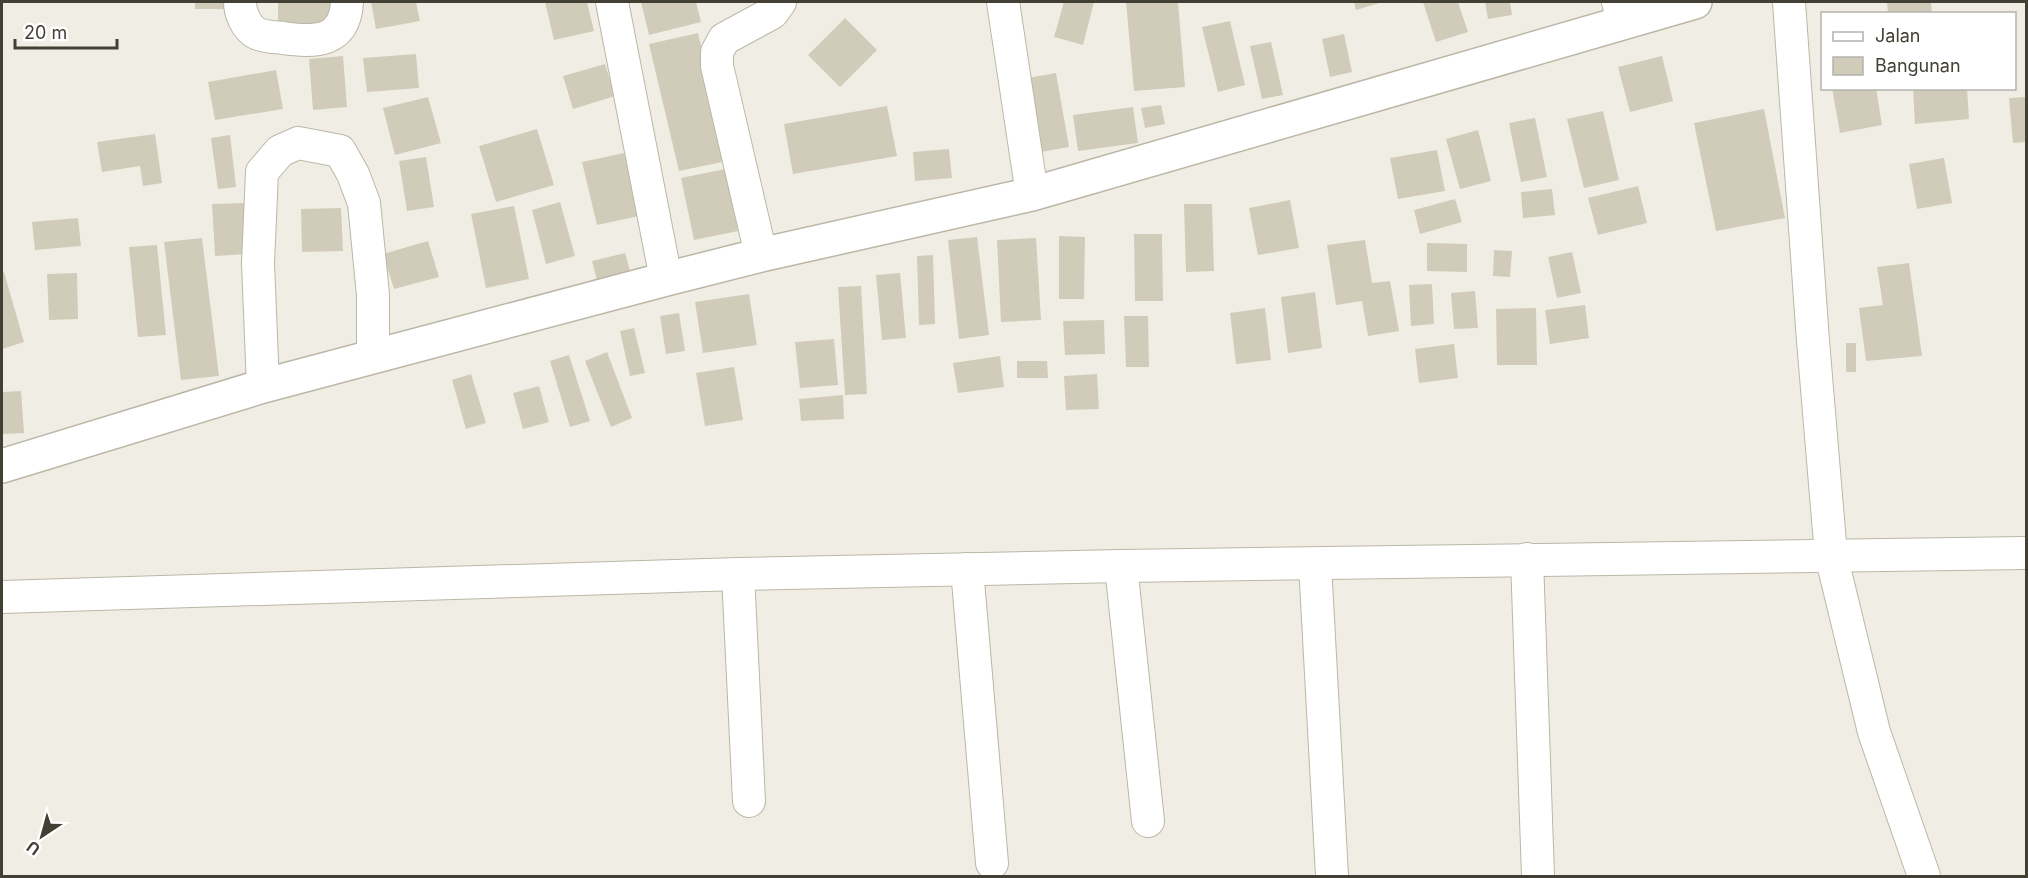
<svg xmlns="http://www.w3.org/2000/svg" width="2028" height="878" font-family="Inter,sans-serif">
<rect width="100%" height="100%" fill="#f0eee4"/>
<g fill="#d1cbba">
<rect x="195" y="2" width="33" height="7"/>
<path d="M278,2H331V31L278,30Z"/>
<path d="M371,2H416L420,21L376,29Z"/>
<path d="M545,2H587L594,31L554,40Z"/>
<path d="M641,2H696L701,22L649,35Z"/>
<path d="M1064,2H1094L1083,45L1054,37Z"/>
<path d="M1126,2H1178L1185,87L1134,91Z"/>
<path d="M1354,2H1383L1356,10Z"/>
<path d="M1423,2H1458L1468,32L1436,42Z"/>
<path d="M1485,2H1510L1512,15L1488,19Z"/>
<path d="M1887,2H1931L1932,14H1888Z"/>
<path d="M845,18L877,50L840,87L808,55Z"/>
<path d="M1230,21L1245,85L1218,92L1202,27Z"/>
<path d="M698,33L727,161L679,171L649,44Z"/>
<path d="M1344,34L1352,72L1330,77L1322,39Z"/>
<path d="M1271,42L1283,95L1262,99L1250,46Z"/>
<path d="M416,54L419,88L367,92L363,58Z"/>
<path d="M343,56L347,107L313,110L309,59Z"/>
<path d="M1662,56L1673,101L1630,112L1618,67Z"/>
<path d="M605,64L615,96L573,109L563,76Z"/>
<path d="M276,70L283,109L215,120L208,82Z"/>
<path d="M1056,73L1069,147L1041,152L1028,78Z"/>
<path d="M1832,88H1876L1882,125L1840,133Z"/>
<path d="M1913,88H1967L1969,119L1915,124Z"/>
<path d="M428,97L441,143L395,155L383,108Z"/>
<path d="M2026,97V142L2013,143L2009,98Z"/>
<path d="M1161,105L1165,124L1145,128L1141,108Z"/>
<path d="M887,106L897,156L793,174L784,124Z"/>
<path d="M1133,107L1138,143L1078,151L1073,115Z"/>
<path d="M1764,109L1785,218L1716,231L1694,123Z"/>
<path d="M1603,111L1619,180L1584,188L1567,119Z"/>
<path d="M1535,118L1547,177L1521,182L1509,123Z"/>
<path d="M537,129L554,185L496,202L479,146Z"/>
<path d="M1478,130L1491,181L1460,189L1446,139Z"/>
<path d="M155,134L162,183L143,186L140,166L102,172L97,142Z"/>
<path d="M230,135L236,187L218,189L211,138Z"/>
<path d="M949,149L952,178L915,181L913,152Z"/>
<path d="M1437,150L1445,191L1398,199L1390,158Z"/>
<path d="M624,153L639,216L597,225L582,162Z"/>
<path d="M426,157L434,207L407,211L399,161Z"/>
<path d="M1944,158L1952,203L1917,209L1909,164Z"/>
<path d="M725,169L738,231L694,240L681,178Z"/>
<path d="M1638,186L1647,223L1598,235L1588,198Z"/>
<path d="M1552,189L1555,215L1523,218L1521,192Z"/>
<path d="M1455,199L1462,222L1420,234L1414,210Z"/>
<path d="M1290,200L1299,248L1258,255L1249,208Z"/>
<path d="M560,202L575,256L546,264L532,210Z"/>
<path d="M244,203L247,254L215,256L212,204Z"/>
<path d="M1184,204H1212L1214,271L1186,272Z"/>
<path d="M514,206L529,279L486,288L471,214Z"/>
<path d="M341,208L343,251L302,252L301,209Z"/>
<path d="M78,218L81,246L35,250L32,222Z"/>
<path d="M1134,234H1162L1163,301H1135Z"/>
<path d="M1059,236L1085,237L1084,299H1059Z"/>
<path d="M977,237L989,335L959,339L948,240Z"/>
<path d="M202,238L219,376L181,380L164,242Z"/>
<path d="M1036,238L1041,320L1001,322L997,240Z"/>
<path d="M1365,240L1372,283L1390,281L1399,331L1368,336L1362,301L1336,305L1327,245Z"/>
<path d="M428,241L439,277L394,289L383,254Z"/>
<path d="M1427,243L1467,244V272L1427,271Z"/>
<path d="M157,245L166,335L138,337L129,247Z"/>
<path d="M1494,250L1512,251L1510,277L1493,276Z"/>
<path d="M1572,252L1581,293L1557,298L1548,257Z"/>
<path d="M625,253L630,271L597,280L592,261Z"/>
<path d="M933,255L935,324L919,325L917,256Z"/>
<path d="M1909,263L1922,356L1866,361L1859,308L1883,305L1877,267Z"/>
<path d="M4,272L24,342L2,349V273Z"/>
<path d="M77,273L78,319L49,320L47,274Z"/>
<path d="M900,273L906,338L882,340L876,275Z"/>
<path d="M1432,284L1434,324L1411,326L1409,285Z"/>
<path d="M861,286L867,394L845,395L838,287Z"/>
<path d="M1475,291L1478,328L1454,329L1451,293Z"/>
<path d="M1315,292L1322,348L1288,353L1281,297Z"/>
<path d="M749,294L757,345L703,353L695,302Z"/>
<path d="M1585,305L1589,338L1550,344L1545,310Z"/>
<path d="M1265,308L1271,360L1236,364L1230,313Z"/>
<path d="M1536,308L1537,365H1497L1496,309Z"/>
<path d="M679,313L685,351L666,354L660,316Z"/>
<path d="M1124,316H1148L1149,367H1126Z"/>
<path d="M1104,320L1105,354L1065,355L1063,321Z"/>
<path d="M634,328L645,373L630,376L620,331Z"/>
<path d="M834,339L838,385L800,388L795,342Z"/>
<rect x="1846" y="343" width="10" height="29"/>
<path d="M1454,344L1458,378L1419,383L1415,349Z"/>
<path d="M607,352L632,418L611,427L585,361Z"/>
<path d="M569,355L590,421L570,427L550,361Z"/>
<path d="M1000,356L1004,387L958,393L953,363Z"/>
<path d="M1017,361H1047L1048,378H1017Z"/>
<path d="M734,367L743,420L705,426L696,373Z"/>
<path d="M471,374L486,423L466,429L452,380Z"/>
<path d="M1097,374L1099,409L1066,410L1064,376Z"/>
<path d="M539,386L549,422L523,429L513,393Z"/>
<path d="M21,391L24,433L2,434V392Z"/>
<path d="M843,395L844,419L801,421L799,399Z"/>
</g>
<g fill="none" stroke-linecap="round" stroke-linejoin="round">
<defs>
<g id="minor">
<path d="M240,2C240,13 246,27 256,33C263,37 275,37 283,38C316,43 345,42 347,2"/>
<path d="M612,2L666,279"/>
<path d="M1003,2L1032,194"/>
<path d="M1618,2L1623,22"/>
<path d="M1789,2L1813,341L1831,555L1874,732L1924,876"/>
<path d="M761,255L717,66V52L724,39L772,13L780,2"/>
<path d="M263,386L258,263L262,172L280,151L298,143L340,151L353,174L364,203L373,295V357"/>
<path d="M1527,559L1538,876"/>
<path d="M1315,564L1332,876"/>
<path d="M1121,566L1148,821"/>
<path d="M967,569L992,863"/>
<path d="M738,574L749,801"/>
<path d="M2,597L738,574L1121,566L2026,553"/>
</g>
<path id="tertiary" d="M2,466L263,386L666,279L761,255L1032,194L1695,2"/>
</defs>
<use href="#minor" stroke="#bbb7a7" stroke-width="34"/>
<use href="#tertiary" stroke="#bbb7a7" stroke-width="36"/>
<use href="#minor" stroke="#fff" stroke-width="32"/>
<use href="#tertiary" stroke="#fff" stroke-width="33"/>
</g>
<rect width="2028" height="878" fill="none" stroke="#423f34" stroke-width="6"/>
<rect x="1821" y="12" width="195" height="78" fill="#ffffff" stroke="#b3b2ae" stroke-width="1.5"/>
<rect x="1833" y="32" width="30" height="9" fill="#ffffff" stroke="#b3b2ae" stroke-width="1.5"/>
<text x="1875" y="42" font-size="18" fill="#423f34">Jalan</text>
<rect x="1833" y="57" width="30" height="18" fill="#d1cbba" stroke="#b3b2ae" stroke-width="1.5"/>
<text x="1875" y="72" font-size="18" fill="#423f34">Bangunan</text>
<g transform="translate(42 836) rotate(216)" stroke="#ffffff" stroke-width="4.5" paint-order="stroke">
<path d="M0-4.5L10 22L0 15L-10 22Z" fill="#423f34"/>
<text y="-9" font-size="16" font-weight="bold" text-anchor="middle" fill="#423f34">U</text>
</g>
<path d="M15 39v9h102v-9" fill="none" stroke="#423f34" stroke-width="3"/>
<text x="24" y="39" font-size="18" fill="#423f34" stroke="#ffffff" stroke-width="4.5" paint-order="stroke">20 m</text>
</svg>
